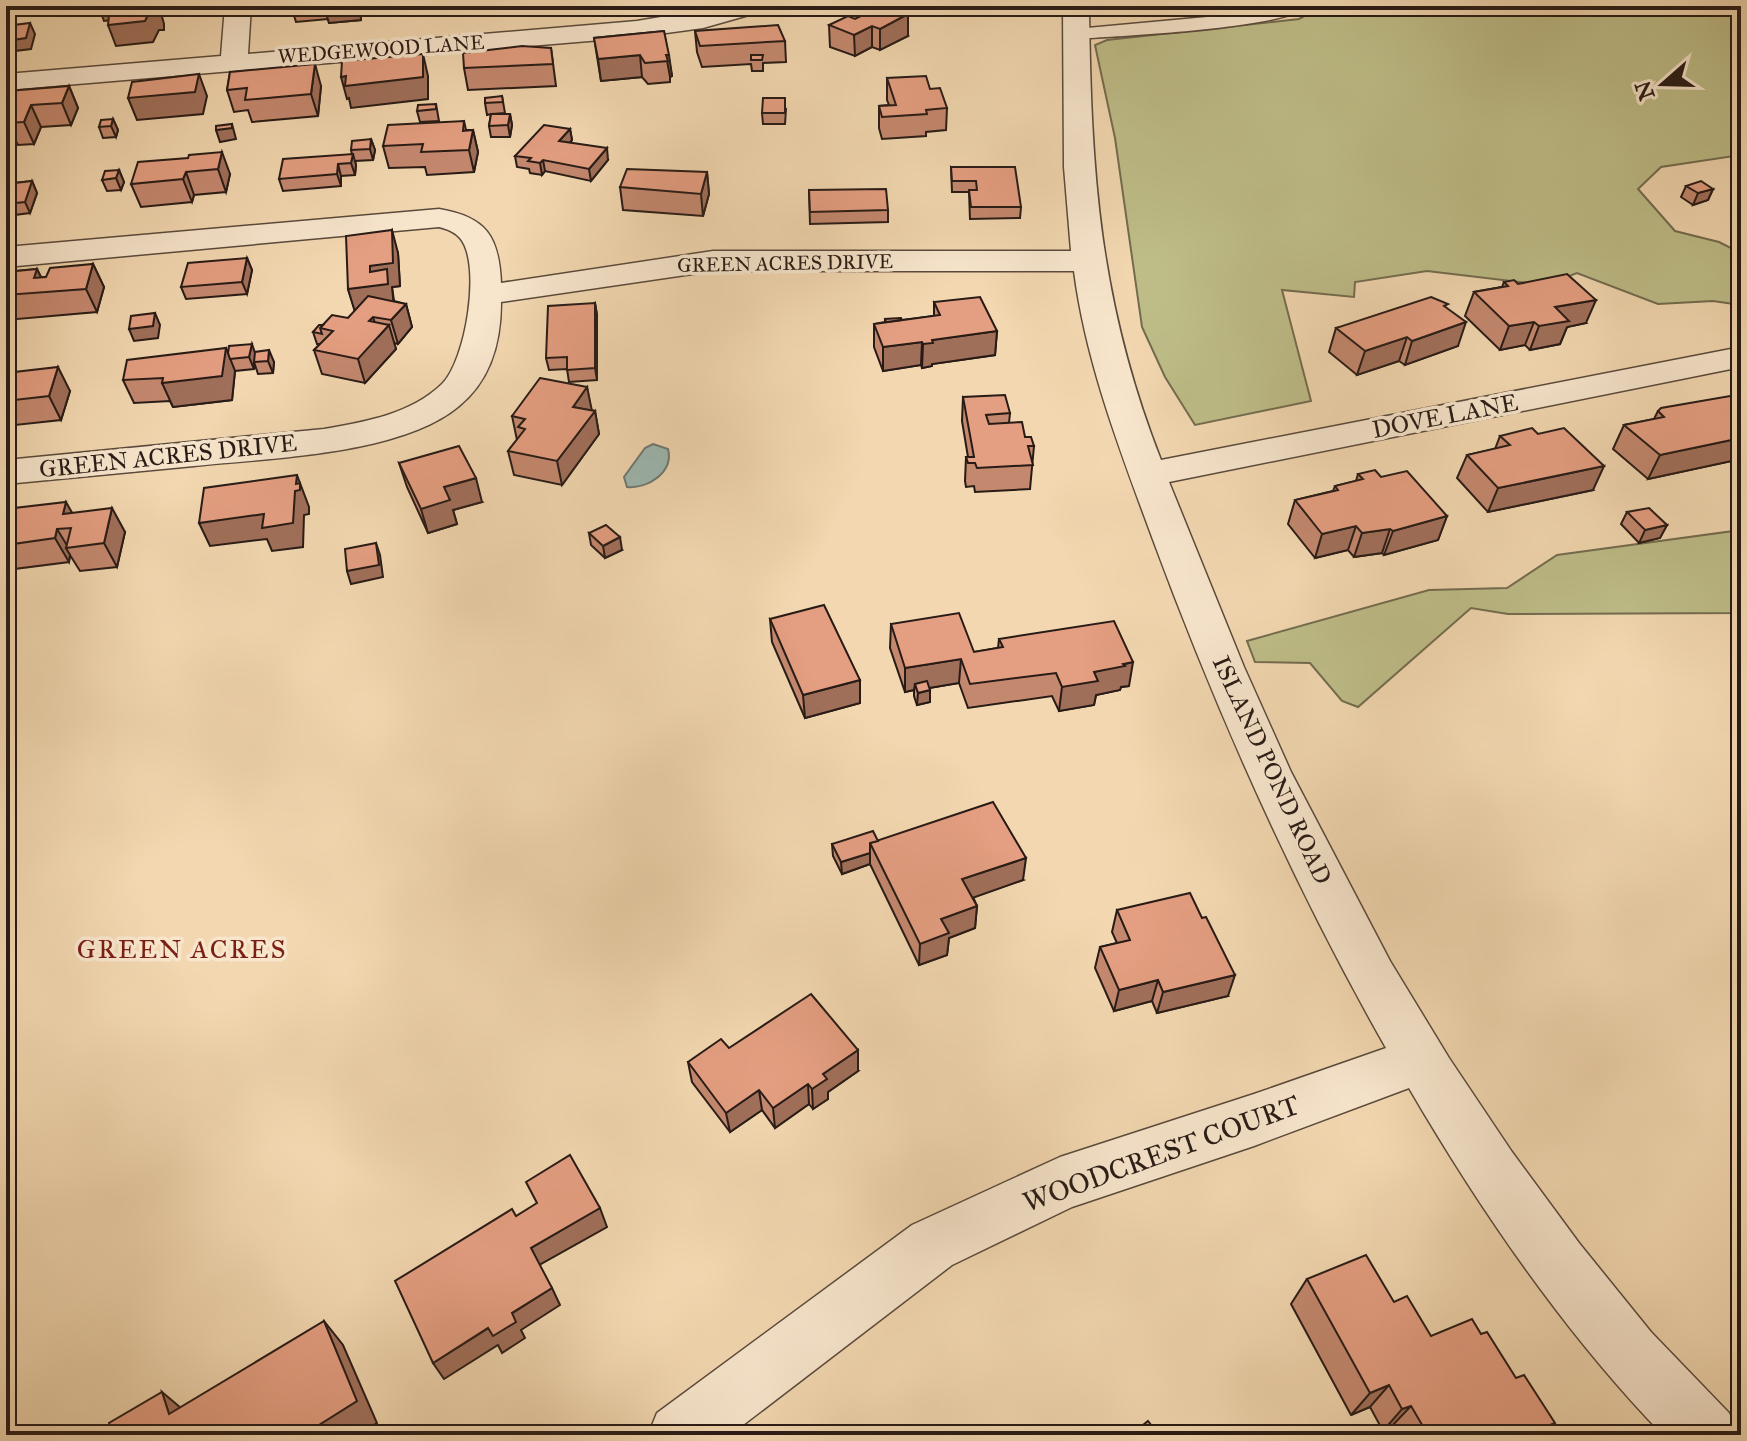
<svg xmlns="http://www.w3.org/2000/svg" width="1747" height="1441" font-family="'IM FELL Great Primer',serif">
<rect width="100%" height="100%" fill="#f2d7b0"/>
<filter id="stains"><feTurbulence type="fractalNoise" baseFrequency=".0025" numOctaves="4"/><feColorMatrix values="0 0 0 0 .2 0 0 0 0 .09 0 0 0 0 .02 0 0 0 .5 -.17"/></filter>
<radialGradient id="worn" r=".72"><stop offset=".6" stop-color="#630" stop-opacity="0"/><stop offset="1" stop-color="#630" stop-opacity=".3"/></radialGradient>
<g fill="#bebd88" stroke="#736c4f" stroke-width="2">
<path d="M1323,6H1741V155L1661,167L1638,189L1675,231L1719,242L1741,253V305L1713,301L1658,304L1577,273L1545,285L1427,271L1355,282L1354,297L1282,290L1311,401L1195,425L1165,377L1142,327L1115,138L1095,45L1107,40L1299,19Z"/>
<path d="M1741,530V613L1508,614L1471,608L1358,707L1342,701L1310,663L1255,662L1247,641L1429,590L1507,588L1557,555Z"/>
</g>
<path fill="#9cb8b1" stroke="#6e7973" stroke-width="2" d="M653,444L668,449C674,472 648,489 627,487L624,477L645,448Z"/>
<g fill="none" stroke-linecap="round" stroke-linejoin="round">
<defs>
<path id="service" d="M1284,6H1308C1285,29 1117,36 1076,39L1067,34L1076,29L1240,14Z"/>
<g id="minor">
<path d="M225,6H251L248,54L637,21L726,6H767L763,11L703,28L637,37L6,90V74L221,56Z"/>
<path d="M1063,6H1089C1091,172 1099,302 1161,460L1741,347V367L1169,482L1244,667L1291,772L1390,961L1449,1058L1512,1152L1579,1243L1651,1332L1729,1413L1738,1435H1663L1646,1417C1555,1319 1476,1203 1409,1088L1254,1146L1072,1207L952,1265L730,1435H648L657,1413L912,1225L1060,1157L1254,1094L1386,1048C1293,884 1217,713 1152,537C1120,450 1086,363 1074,271H713L501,302C501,342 491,380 459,406C401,455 269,458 194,466C132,472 69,478 6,484V460L324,429C365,422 411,414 442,384C466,361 482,263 460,238C455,232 447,229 439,227L6,267V247L439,209C486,217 499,236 501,283L713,251H1071L1064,167Z"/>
</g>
</defs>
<use href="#service" stroke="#5a4a3c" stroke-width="3"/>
<use href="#minor" stroke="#5a4a3c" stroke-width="3"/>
<use href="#service" fill="#f7e5cc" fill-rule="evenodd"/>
<use href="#minor" fill="#f7e5cc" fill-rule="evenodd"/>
</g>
<g fill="#c4886f" stroke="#281b16" stroke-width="2">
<path d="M291,6H360L361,20L329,23L328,19L296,22Z"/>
<path d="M422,6H483V9L441,10V14L424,15Z"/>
<path d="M1147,6H1206L1205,9Z"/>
<path d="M860,12L908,36L880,50L872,47L855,56L830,47L829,25L855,19L860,16Z"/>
<path d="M664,31L672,76L670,77V82L648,84L642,77L601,81L594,38Z"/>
<path d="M695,31L785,41L786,62L763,63V71H752L751,64L702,67L697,52Z"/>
<path d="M551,48L556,86L468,90L464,68Z"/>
<path d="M230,72L321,86L318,116L252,122L248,110L234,112L227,90Z"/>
<path d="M887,78L930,89L947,108L946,130L926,132V136L882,139L879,128V106L889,105L887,100Z"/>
<path d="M69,86L78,108L71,125L41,127L34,144L18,145L15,139H6V94Z"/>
<path d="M502,96L505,113L492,114H510L512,125L510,137H491L489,126L491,114L487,115L485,103Z"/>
<path d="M436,104L439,121L420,122L417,111Z"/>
<path d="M786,109L785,124H763L762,113Z"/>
<path d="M113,119L118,130L116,137L103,138L99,127Z"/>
<path d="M464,121L466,130H473L478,152L474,172L427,175L425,167L389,168L383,146Z"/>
<path d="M570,129L572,140L570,143L608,160L591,181L545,171L542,175L530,173L529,169L517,167L515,156Z"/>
<path d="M371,139L375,150L373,160L355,161L356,165L355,175L341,176V186L283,191L279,179L352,154L351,150Z"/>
<path d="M188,158L230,174L226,192L194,195L192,202L141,207L131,184Z"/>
<path d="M951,167L1021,207L1020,218L970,219L969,192H952Z"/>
<path d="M119,170L124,182L121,190L107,191L102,180Z"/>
<path d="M707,172L709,194L703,216L623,210L620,187Z"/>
<path d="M32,181L37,193L30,213L6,216V184Z"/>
<path d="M1686,186L1713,189L1708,200L1693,205L1681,197Z"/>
<path d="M809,190L888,210V222L810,224Z"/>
<path d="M398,253L400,286L392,287L394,301L406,304L412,327L398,344L394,343L396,349L365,383L322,374L314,350L320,344H317L313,332L323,325L348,318L355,311L348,289Z"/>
<path d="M247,258L252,270L247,294L186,299L181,287Z"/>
<path d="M93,264L104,287L97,312L6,320V272L37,269L41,277H46Z"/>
<path d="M1504,282L1518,284L1586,323L1567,327L1560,344L1530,350L1525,345L1500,350L1465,316L1474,292L1502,287Z"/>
<path d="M934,302L997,331L995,355L932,364V366L922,368L921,365L883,371L874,347V324L885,322V319L902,320L934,316Z"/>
<path d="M595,303L597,315V380L569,382L567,369L549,370L546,358Z"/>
<path d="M1447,309L1458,346L1405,365L1399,361L1357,375L1329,352L1336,328Z"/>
<path d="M226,348L228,353L255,352L274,362L273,373L258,374L255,365L254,369L235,371L232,400L173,407L170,401L134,403L123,380Z"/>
<path d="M6,373L70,391L61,420L6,426Z"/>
<path d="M587,387L591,410L595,411L599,434L562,485L514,475L508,451L517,440L512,416Z"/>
<path d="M963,397L1010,413L1009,423L1034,446L1030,489L975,492L974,486L966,487L965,481L966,457H968L962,421Z"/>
<path d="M1741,405V459L1648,479L1613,449L1624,425L1654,419L1658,411Z"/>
<path d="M1500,436L1593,490L1488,512L1457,478L1467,455L1495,449Z"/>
<path d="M399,463L482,502L453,510L457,524L428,533L407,487Z"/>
<path d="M1358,474L1381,477L1447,516L1438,540L1384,555L1382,553L1354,557L1348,550L1315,558L1288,524L1295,500L1333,491L1335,486L1356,481Z"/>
<path d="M6,509L73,513L125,532L117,567L80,571L70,555L69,562L6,570Z"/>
<path d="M1627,512L1667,525L1660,538L1639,543L1621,524Z"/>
<path d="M589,533L622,550L605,558L591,545Z"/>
<path d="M770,619L860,680V703L805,718L772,642Z"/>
<path d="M891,624L974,652L998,648L999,639L1129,686L1121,687L1120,690L1096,695L1094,705L1059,711L1052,696L968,708L959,683L929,688L930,702L917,705L914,696V690L905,692L890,648Z"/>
<path d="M878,841L1023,880L973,897L977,906L975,928L949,938L947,955L919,965L870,864L842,874L833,856L832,844Z"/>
<path d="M1117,910L1228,996L1157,1013L1152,1001L1114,1011L1095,968L1100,947L1117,943L1112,932Z"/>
<path d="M688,1062L858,1071L828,1092V1099L813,1109L809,1104L775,1128L762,1110L730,1132L692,1082Z"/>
<path d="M1307,1279L1394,1302L1431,1336L1481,1334L1550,1435H1395L1391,1427L1383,1431L1370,1407L1351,1415L1291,1304Z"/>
</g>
<g fill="#a06f5a" stroke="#281b16" stroke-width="2">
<path d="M155,6H159L164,24V30H159L153,42L116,46L108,25L151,9Z"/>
<path d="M324,6H360L361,20L329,23Z"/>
<path d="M118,8L123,19L104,21L100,10Z"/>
<path d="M908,14V36L880,50V29Z"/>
<path d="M30,23L35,34L31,49L6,52V41Z"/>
<path d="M872,26V47L855,56L854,35Z"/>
<path d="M423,54L428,76V99L351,108L349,98L347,99L341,77Z"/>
<path d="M640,55L642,77L601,81L598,59Z"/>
<path d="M666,55H669L672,76L670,77Z"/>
<path d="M315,64L321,86L318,116L311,94Z"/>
<path d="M199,74L207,96L203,114L137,120L128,98Z"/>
<path d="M69,86L78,108L71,125L62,103Z"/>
<path d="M31,105L41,127L34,144L24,122Z"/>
<path d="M510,114L512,125L510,137L508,125Z"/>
<path d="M113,119L118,130L116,137L111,126Z"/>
<path d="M232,124L236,139L220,142L216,130Z"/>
<path d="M570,129L572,140L561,152L559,141Z"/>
<path d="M473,130L478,152L474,172L469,150Z"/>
<path d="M371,139L375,150L373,160L370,149Z"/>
<path d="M607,148L608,160L591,181L589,169Z"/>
<path d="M222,152L230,174L226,192L218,169Z"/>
<path d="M353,154L356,165L355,175L351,163Z"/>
<path d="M543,160L545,171L542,175L540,163Z"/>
<path d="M338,164L341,176V186L337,174Z"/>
<path d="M119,170L124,182L121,190L116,178Z"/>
<path d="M186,172L194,195L192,202L183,179Z"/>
<path d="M707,172L709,194L703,216L701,194Z"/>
<path d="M32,181L37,193L30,213L25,202Z"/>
<path d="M1713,189L1708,200L1693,205L1698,193Z"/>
<path d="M392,230L398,253L400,286L392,287L394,307L355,312L348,289L370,272V266Z"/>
<path d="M247,258L252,270L247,294L242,282Z"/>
<path d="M93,264L104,287L97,312L86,289Z"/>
<path d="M37,269L48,292L34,278Z"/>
<path d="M1596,300L1586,323L1567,327L1560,344L1530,350L1539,326L1555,307Z"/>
<path d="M595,303L597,315V380L595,368Z"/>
<path d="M406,304L412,327L398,344L391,320Z"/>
<path d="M155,313L160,325L158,338L134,341L129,329Z"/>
<path d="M373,317L379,336L389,325L396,349L365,383L358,359L369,321Z"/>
<path d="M1466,322L1458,346L1405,365L1412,341Z"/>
<path d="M1534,322L1525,345L1500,350L1509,326Z"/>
<path d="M997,331L995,355L932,364V366L922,368L923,344L932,340Z"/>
<path d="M1407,337L1399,361L1357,375L1365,351Z"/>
<path d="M922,342L921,365L883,371V347Z"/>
<path d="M252,344L256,356L254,362V369L249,357Z"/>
<path d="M226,348L235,371L232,400L173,407L162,383Z"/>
<path d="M269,350L274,362L273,373L268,361Z"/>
<path d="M58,367L70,391L61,420L49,396Z"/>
<path d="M587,387L592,411L573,407Z"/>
<path d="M595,411L599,434L562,485L557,461Z"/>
<path d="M1741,438V459L1648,479L1660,455Z"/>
<path d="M1604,466L1593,490L1488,512L1498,488Z"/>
<path d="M297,475L309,507V514L304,515L303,547L272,551L267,539L210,546L199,523L295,491Z"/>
<path d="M476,478L482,502L453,510L457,524L428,533L421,509L444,487Z"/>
<path d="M66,502L79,525L63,514Z"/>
<path d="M112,508L125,532L117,567L104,543Z"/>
<path d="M1447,516L1438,540L1384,555L1393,531Z"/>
<path d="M1667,525L1660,538L1639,543L1645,530Z"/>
<path d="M1356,526L1348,550L1315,558L1322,534Z"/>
<path d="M57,529L68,547L66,548L70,555L69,562L55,538Z"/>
<path d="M1390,529L1382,553L1354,557L1362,533Z"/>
<path d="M620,537L622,550L605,558L603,546Z"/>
<path d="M376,543L380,555L383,577L351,584L347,571Z"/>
<path d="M961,659L959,683L917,690L915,684L914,690L905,692V668Z"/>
<path d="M1133,662L1129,686L1121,687L1120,690L1096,695L1094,705L1059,711L1062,687L1094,672Z"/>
<path d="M860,680V703L805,718L803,695Z"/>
<path d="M930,690V702L917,705L918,693Z"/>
<path d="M870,853V864L842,874L841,862Z"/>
<path d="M1026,858L1023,880L961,902L962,879Z"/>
<path d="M977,906L975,928L949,938L947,955L919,965L920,944L941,919Z"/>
<path d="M1235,975L1228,996L1157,1013L1163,992Z"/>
<path d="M1158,980L1152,1001L1114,1011L1119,990Z"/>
<path d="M858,1050V1071L828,1092V1099L813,1109L812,1089L823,1074Z"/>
<path d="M808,1084L809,1104L775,1128L773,1108Z"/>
<path d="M759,1090L762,1110L730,1132L726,1113Z"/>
<path d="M600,1208L607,1227L539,1265L531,1248Z"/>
<path d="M552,1288L560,1305L521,1330L525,1338L502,1353L498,1345L444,1379L433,1363Z"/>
<path d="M324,1321L343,1345L377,1423L357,1435H303Z"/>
<path d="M1389,1385L1370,1407L1351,1415L1370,1393Z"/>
<path d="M162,1392L188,1414H169Z"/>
<path d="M1411,1406L1391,1427L1383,1431L1402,1409Z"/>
</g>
<g fill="#e49e81" stroke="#281b16" stroke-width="2">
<path d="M101,6H110V9L100,10Z"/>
<path d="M110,6H156V8L151,9L145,21L108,25Z"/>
<path d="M872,6H886L908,14L880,29L872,26L854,35L829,25L848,16L855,19L865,14L860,12Z"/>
<path d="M30,23L26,38L6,41V26Z"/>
<path d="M778,25L785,41L700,46L695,31Z"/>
<path d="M664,31L669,55H666L668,61L645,63L640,55L598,59L594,38Z"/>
<path d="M522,46L551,48L553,64L464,68L463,53Z"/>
<path d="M423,54V77L345,86L346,76L341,77L342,61Z"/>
<path d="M751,55H763L762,60H751Z"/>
<path d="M315,64L311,94L245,100L247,88L227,90L230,72Z"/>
<path d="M199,74L195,92L128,98L132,82Z"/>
<path d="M926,76L930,89L940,88L947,108L926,110L927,114L882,117L879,106L896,105L887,78Z"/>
<path d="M69,86L62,103L31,105L24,122L7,123L10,116H6V94L8,91Z"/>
<path d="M502,96L503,102L485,103V98Z"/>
<path d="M763,98H785V113H762Z"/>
<path d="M436,104V109L417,111L418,105Z"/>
<path d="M491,114H510L508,125L489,126Z"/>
<path d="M113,119L111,126L99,127L101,120Z"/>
<path d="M464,121L463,131L473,130L469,150L421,152L423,144L383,146L388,125Z"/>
<path d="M232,124V128L216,130V126Z"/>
<path d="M544,125L570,129L559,141L607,148L589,169L543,160L540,163L528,161L531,158L515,156Z"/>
<path d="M371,139L370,149L351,150L352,141Z"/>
<path d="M222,152L218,169L186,172L183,179L131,184L138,162L188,158L189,155Z"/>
<path d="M353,154L351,163L338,164L337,174L279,179L283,159Z"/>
<path d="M951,167H1015L1021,207H971L969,190H977L976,181H952Z"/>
<path d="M627,169L707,172L701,194L620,187Z"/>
<path d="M119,170L116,178L102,180L105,171Z"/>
<path d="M32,181L25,202L6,204V184Z"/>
<path d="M1701,181L1713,189L1698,193L1686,186Z"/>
<path d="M886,189L888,210L810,212L809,190Z"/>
<path d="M392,230L393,263L370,266V272L387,269L388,284L348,289L346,236Z"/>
<path d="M247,258L242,282L181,287L188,263Z"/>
<path d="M93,264L86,289L6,295V272L37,269L34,278L46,277L50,268Z"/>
<path d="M1567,274L1596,300L1555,307L1569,321L1539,326L1534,322L1509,326L1474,292L1508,286L1504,282L1514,280L1518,284Z"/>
<path d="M368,296L406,304L391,320L373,317L369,321L389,325L358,359L314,350L333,331L320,328L332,315L348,318Z"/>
<path d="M980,297L997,331L932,340L933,343L923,344L922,342L883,347L874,324L940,315L934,302Z"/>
<path d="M1431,297L1448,304L1444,306L1466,322L1412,341L1407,337L1365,351L1336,328Z"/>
<path d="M595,303V368L567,370V357L546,358L548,306Z"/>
<path d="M155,313L153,326L129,329L131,316Z"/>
<path d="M901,318L902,320L886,322L885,319Z"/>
<path d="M319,325H323L320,328L322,334L313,332Z"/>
<path d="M252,344L249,357L230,359L228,353L229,346Z"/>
<path d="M226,348L222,376L162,383L163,378L123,380L127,360Z"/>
<path d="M269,350L268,361L254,362L255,352Z"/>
<path d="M58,367L49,396L6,401V373Z"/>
<path d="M540,378L587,387L573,407L595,411L557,461L508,451L525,429L518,427L525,419L512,416Z"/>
<path d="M1005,395L1010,413L986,415L989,424L1022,422L1025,437H1031L1034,446H1028L1033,465L977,468L975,463H968L966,457H974L963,397Z"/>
<path d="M1730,396L1741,405V438L1660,455L1624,425L1664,417L1658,411L1661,408Z"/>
<path d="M1532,428L1538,434L1564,428L1604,466L1498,488L1467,455L1510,445L1500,436Z"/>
<path d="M459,446L476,478L444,487L450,500L421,509L399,463Z"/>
<path d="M1375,470L1381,477L1407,471L1447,516L1393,531L1390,529L1362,533L1356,526L1322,534L1295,500L1338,490L1335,486L1363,479L1358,474Z"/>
<path d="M297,475L296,484L300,483V490L295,491L293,523L262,528L264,514L199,523L204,488Z"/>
<path d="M66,502L63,514L112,508L104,543L66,548L71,528L57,529L55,538L6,545V509Z"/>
<path d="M1649,508L1667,525L1645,530L1627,512Z"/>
<path d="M606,525L620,537L603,546L589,533Z"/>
<path d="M376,543L379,565L347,571L345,549Z"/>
<path d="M824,605L860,680L803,695L770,619Z"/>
<path d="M959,613L974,652L1003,647L999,639L1114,621L1133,662L1123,664L1125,666L1094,672L1098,681L1062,687L1056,673L970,684L961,659L905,668L891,624Z"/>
<path d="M927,681L930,690L918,693L915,684Z"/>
<path d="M993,802L1026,858L962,879L977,906L941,919L949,933L920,944L870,843Z"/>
<path d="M873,831L878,841L870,843V853L841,862L832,844Z"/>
<path d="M1190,893L1202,918L1206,917L1235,975L1163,992L1158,980L1119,990L1100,947L1130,940L1117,910Z"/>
<path d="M811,994L858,1050L823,1074L827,1079L812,1089L808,1084L773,1108L759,1090L726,1113L688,1062L721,1039L729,1048Z"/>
<path d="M570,1155L600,1208L531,1248L552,1288L512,1313L516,1322L493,1336L488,1328L433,1363L395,1281L512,1209L516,1216L537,1203L526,1182Z"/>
<path d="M1366,1255L1394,1302L1407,1296L1431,1336L1472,1319L1481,1334L1487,1332L1516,1378L1524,1375L1555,1423L1545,1427L1550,1435H1428L1411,1406L1402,1409L1389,1385L1370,1393L1307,1279Z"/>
<path d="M324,1321L357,1401L303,1435H113L109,1423L162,1392L169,1414Z"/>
<path d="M1148,1421L1159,1435H1131Z"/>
</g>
<g text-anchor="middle" stroke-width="7" stroke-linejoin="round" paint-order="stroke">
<g font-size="20" fill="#281b16" stroke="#f7e5cc">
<text transform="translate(381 49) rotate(-4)" y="7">WEDGEWOOD LANE</text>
<text transform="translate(785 263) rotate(-1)" y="7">GREEN ACRES DRIVE</text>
</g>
<g font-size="24" fill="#281b16" stroke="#f7e5cc">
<text transform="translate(1445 416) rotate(-11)" y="8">DOVE LANE</text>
<text transform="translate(168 456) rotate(-6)" y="8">GREEN ACRES DRIVE</text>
<text transform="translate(1272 770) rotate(65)" y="8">ISLAND POND ROAD</text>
</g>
<g font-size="26" letter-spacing="2" fill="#7a1f14" stroke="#f7e5cc">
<text x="182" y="958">GREEN ACRES</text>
</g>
<g font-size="28" fill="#281b16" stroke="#f7e5cc">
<text transform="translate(1161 1153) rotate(-20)" y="10">WOODCREST COURT</text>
</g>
</g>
<rect width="1747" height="1441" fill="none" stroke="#f2d7b0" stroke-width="32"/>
<rect x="8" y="8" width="1731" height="1425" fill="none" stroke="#281b16" stroke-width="4"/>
<rect x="16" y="16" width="1715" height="1409" fill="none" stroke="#281b16" stroke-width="2"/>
<g transform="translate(1663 84) rotate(250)" stroke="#f7e5cc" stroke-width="6" paint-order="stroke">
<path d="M0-6L14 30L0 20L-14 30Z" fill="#281b16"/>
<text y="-12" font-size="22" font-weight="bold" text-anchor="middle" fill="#281b16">N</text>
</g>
<rect width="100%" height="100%" filter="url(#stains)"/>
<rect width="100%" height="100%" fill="url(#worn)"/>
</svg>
